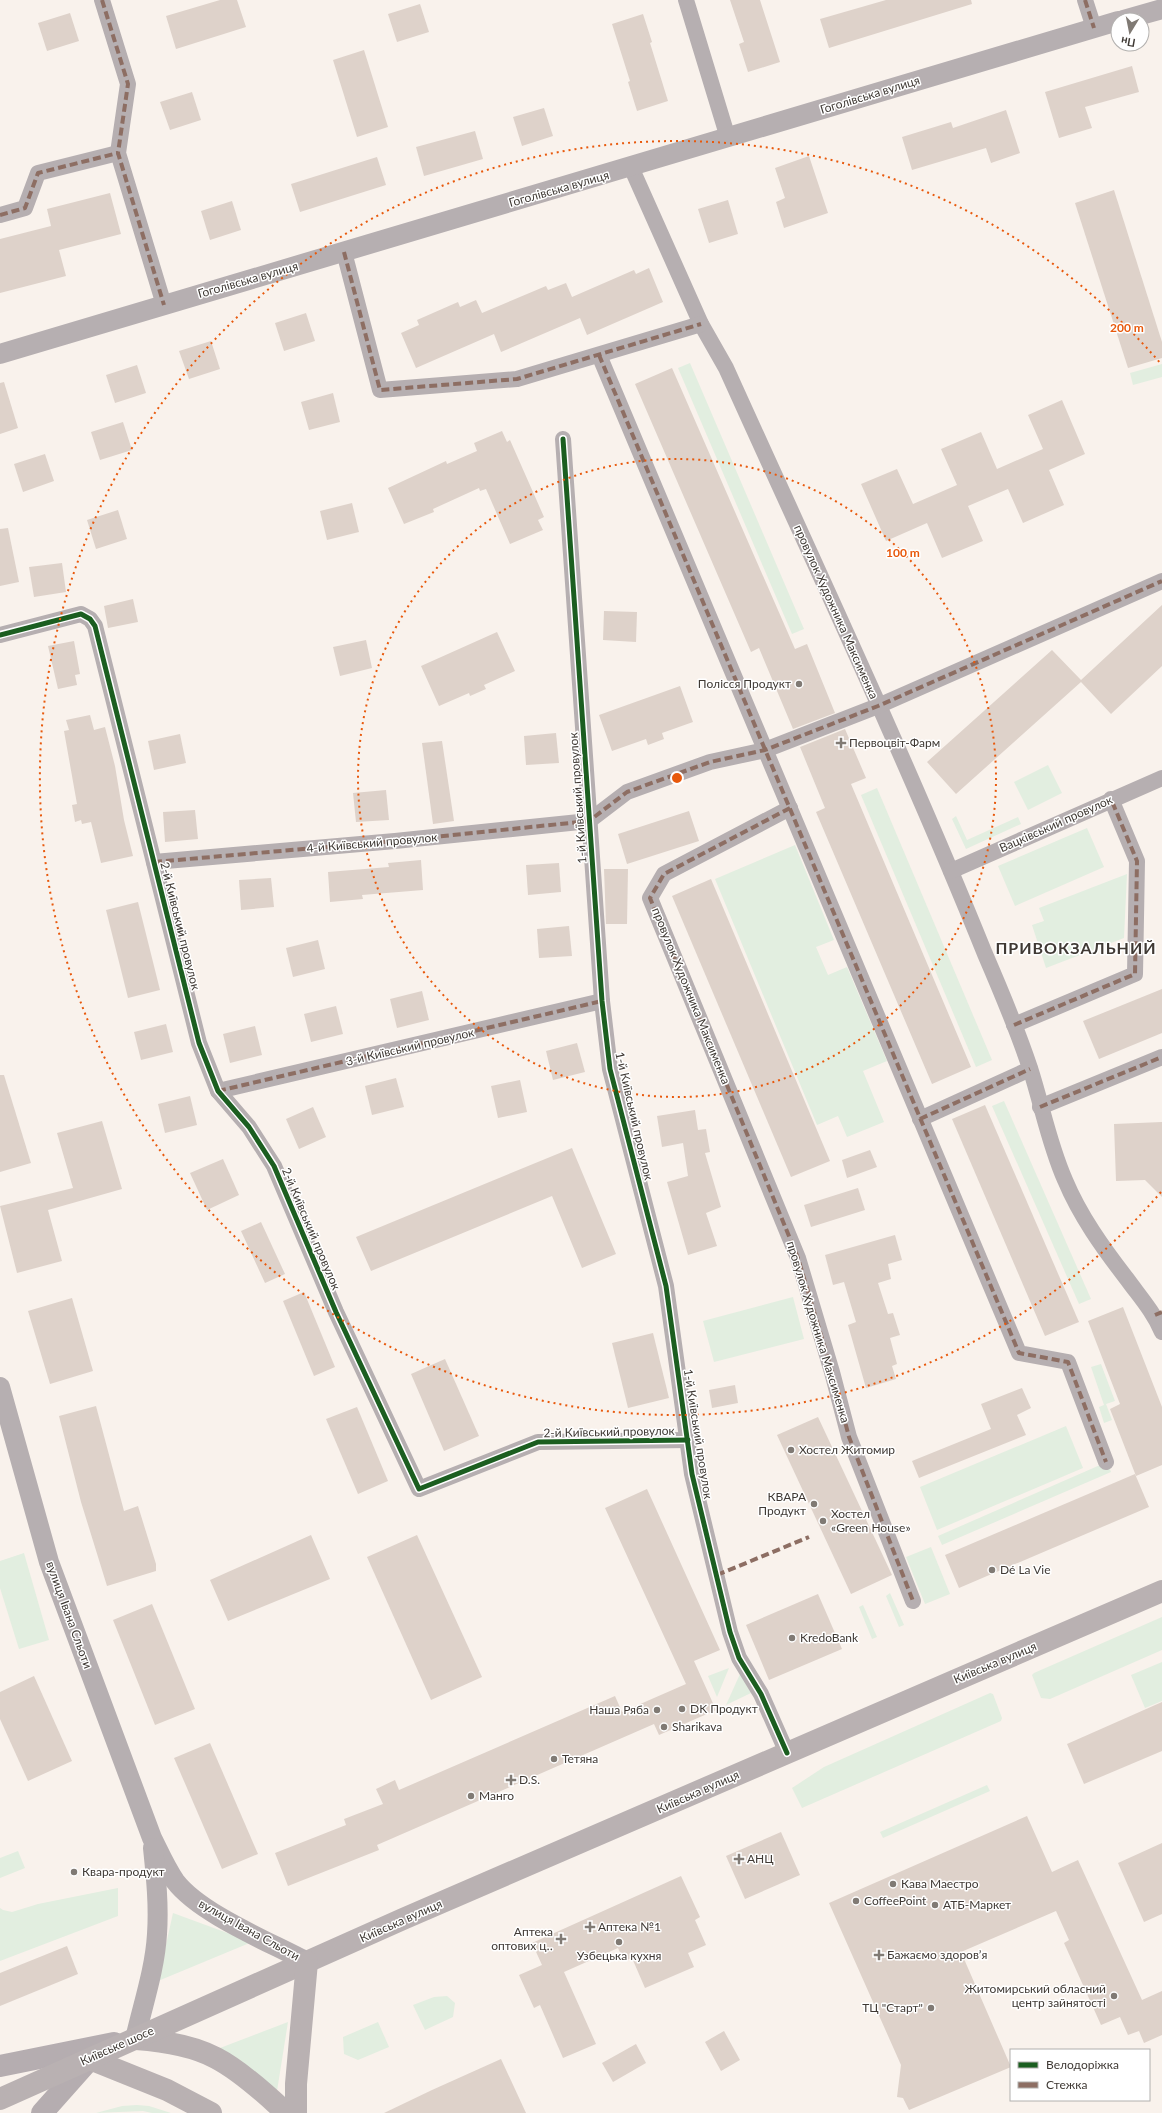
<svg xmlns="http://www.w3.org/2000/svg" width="1162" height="2113" font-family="Lato,sans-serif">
<rect width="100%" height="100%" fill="#f9f2ec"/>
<g fill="#e2eee0">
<path d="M690,363L804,629L792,634L678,368Z"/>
<path d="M1162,364V377L1133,385L1130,373Z"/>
<path d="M1048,765L1062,793L1028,810L1014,782Z"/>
<path d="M877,788L992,1060L976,1067L861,795Z"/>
<path d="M956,816L967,840L1018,817L1021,824L966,849L952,819Z"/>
<path d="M1087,828L1104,867L1015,906L998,866Z"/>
<path d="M795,845L834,940L816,947L828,975L847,967L887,1061L863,1071L884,1122L847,1137L838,1116L817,1125L715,879Z"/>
<path d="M1127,874L1124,938L1046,968L1032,925L1044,921L1039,908Z"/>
<path d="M1004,1101L1091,1299L1079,1304L992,1106Z"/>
<path d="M793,1297L804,1339L714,1362L703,1321Z"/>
<path d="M1101,1364L1115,1401L1106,1404L1112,1420L1104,1423L1099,1407L1104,1405L1091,1367Z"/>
<path d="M1066,1426L1083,1468L937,1530L920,1487Z"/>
<path d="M1107,1462L1111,1472L942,1545L938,1536Z"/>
<path d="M931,1547L950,1594L925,1604L906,1557Z"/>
<path d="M24,1553L49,1640L19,1649L0,1588V1561Z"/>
<path d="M890,1593L904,1625L899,1627L886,1596Z"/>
<path d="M863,1605L877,1637L872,1639L859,1607Z"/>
<path d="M1162,1617V1650L1050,1699L1041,1698L1032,1675L1034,1673Z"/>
<path d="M1162,1662V1701L1145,1708L1131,1675Z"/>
<path d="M729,1668L717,1697L708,1676Z"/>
<path d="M740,1674L751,1693L726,1705Z"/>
<path d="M990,1693L993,1694L1002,1718L1001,1721L802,1808L792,1788L824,1767Z"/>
<path d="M987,1785L990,1791L883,1838L880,1832Z"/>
<path d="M18,1851L25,1868L0,1878V1858Z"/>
<path d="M118,1888V1916L0,1961V1908L3,1910L12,1912L38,1904Z"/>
<path d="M173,1913L252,1942L158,1981Z"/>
<path d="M447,1996L455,2003L453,2017L425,2030L413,2005L434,1997Z"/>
<path d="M288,2022L277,2091L220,2048Z"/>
<path d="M378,2022L389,2047L358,2060L344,2054L343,2037Z"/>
<path d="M137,2105L149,2106L171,2113H152L143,2111L96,2113L122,2106Z"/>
</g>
<g fill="#ded2ca">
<path d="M220,0H237L246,27L176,49L166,16Z"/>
<path d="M730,0H760L780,62L748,72L739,44L744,42Z"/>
<path d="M886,0H971L972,4L829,48L820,19Z"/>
<path d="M420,4L429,32L397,42L388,14Z"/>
<path d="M70,13L79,41L47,51L38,23Z"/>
<path d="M643,14L652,42L650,43L668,101L637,111L628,82L630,81L612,24Z"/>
<path d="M364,50L388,127L357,137L333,60Z"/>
<path d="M1132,66L1139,92L1085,107L1092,128L1059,138L1045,92Z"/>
<path d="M192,92L201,120L170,130L160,102Z"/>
<path d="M544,108L553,136L522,146L513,117Z"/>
<path d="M1006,110L1020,153L991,163L986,148L912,170L902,137L951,122L953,128Z"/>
<path d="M475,131L483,159L424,176L416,147Z"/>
<path d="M809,156L828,213L784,228L776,202L785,198L775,168Z"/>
<path d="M377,157L386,185L300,212L291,184Z"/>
<path d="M1114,190L1162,342V358L1128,368L1075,203Z"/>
<path d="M110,193L121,234L59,250L66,276L0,293V239L51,226L47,209Z"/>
<path d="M728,200L738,234L709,243L698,209Z"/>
<path d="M232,201L241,230L210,240L201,211Z"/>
<path d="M649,268L663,302L587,335L580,318L501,352L494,334L416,368L401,333L419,325L417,320L458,302L460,307L476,300L482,313L546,286L548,290L566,283L572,297L634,270L636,274Z"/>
<path d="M306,313L315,341L284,351L275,323Z"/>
<path d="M211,341L220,369L189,379L179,351Z"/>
<path d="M137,365L146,393L115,403L106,375Z"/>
<path d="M672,368L795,649L807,644L835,713L793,729L759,648L751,652L635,384Z"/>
<path d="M4,382L18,428L0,434V383Z"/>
<path d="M333,393L340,422L309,430L301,402Z"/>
<path d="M1062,400L1085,454L1049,470L1064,505L1023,523L1008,489L968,506L983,541L942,558L927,523L886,541L861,484L897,469L913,504L957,485L941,449L981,432L997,469L1043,449L1028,415Z"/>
<path d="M123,422L132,450L100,460L91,432Z"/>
<path d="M502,431L507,442L510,440L544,517L538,520L543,530L510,544L486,489L480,491L479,488L433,509L434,512L404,524L388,488L446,461L447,464L477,451L474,443Z"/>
<path d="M45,454L54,481L23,492L14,464Z"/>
<path d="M352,503L359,532L327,540L320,511Z"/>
<path d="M118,510L127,539L96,549L87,520Z"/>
<path d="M8,528L19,582L0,586V529Z"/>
<path d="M62,563L66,592L34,597L29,567Z"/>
<path d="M133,599L138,622L108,628L104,606Z"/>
<path d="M1162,605V666L1111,714L1081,682L956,794L927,762L1052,650L1081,680Z"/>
<path d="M604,611L637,612L636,642L603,640Z"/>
<path d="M497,632L515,671L484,685L486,689L470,696L469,693L439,706L421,666Z"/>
<path d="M366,640L372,668L340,676L333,647Z"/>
<path d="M74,641L80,674L75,675L77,685L58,689L48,646Z"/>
<path d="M680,686L693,722L662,733L664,739L648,745L646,739L612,751L599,715Z"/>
<path d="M90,715L94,730L105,727L115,766L124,820L133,856L101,863L91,822L82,824L81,820L75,822L72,805L77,804L64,731L69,730L66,720Z"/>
<path d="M845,729L866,778L851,784L971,1067L932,1084L816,812L825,808L800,747Z"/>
<path d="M556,733L559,763L526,765L524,736Z"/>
<path d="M180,734L186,763L154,770L148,741Z"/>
<path d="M442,741L454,821L433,824L422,743Z"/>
<path d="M386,790L389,820L356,822L353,793Z"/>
<path d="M195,810L198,839L165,842L163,812Z"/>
<path d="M689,811L699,841L627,864L618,834Z"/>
<path d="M421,860L423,890L362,895L363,899L330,902L328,872L389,867L388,863Z"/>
<path d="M559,863L561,892L528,895L526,865Z"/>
<path d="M604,869H628L627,924H606Z"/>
<path d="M271,878L274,907L241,910L239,880Z"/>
<path d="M711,879L830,1161L791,1177L672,896Z"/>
<path d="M138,902L160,990L128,998L106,910Z"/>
<path d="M569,926L572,956L539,958L537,929Z"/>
<path d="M318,940L325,969L293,977L286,948Z"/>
<path d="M1162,989V1033L1099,1059L1083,1021Z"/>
<path d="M422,991L429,1020L397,1028L390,999Z"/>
<path d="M336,1006L343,1034L311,1042L304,1014Z"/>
<path d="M166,1024L173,1052L141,1060L134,1032Z"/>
<path d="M255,1026L262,1055L230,1063L223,1034Z"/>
<path d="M577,1043L585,1072L553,1080L546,1051Z"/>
<path d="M0,1075H4L31,1163L0,1172Z"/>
<path d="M396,1078L404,1107L372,1115L365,1086Z"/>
<path d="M520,1080L527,1112L498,1118L491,1086Z"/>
<path d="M190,1096L197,1125L165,1133L158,1104Z"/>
<path d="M985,1105L1079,1322L1045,1336L952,1119Z"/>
<path d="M313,1107L326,1137L299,1149L286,1119Z"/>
<path d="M695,1110L698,1130L706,1129L710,1152L705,1153L721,1207L706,1213L717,1246L688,1255L667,1182L688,1176L683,1143L662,1147L657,1116Z"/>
<path d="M102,1121L122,1189L48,1210L62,1261L17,1273L0,1206L73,1188L57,1133Z"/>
<path d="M1162,1122V1197L1145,1180L1116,1181L1114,1124Z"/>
<path d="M572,1148L616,1254L582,1268L552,1196L371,1271L356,1237Z"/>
<path d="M870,1150L877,1167L847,1178L842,1160Z"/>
<path d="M223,1159L239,1195L207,1210L190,1173Z"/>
<path d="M858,1188L865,1210L811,1227L804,1205Z"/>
<path d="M261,1222L285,1274L265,1283L241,1231Z"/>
<path d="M895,1235L902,1260L888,1264L891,1279L878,1283L888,1314L893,1313L900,1335L890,1338L897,1364L892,1366L896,1379L866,1388L848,1325L856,1322L844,1282L833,1285L825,1255Z"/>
<path d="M304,1292L335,1367L314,1376L283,1301Z"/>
<path d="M72,1298L93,1371L50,1384L28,1311Z"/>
<path d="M1123,1307L1162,1407V1465L1136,1476L1110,1409L1120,1404L1088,1321Z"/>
<path d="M653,1333L669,1398L628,1408L612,1343Z"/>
<path d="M445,1359L479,1436L444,1451L411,1374Z"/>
<path d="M735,1385L738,1403L712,1408L709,1390Z"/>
<path d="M1022,1388L1031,1408L1017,1415L1026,1435L919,1478L912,1461L991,1429L981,1404Z"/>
<path d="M96,1406L124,1511L138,1506L156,1564V1571L107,1586L81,1502L59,1416Z"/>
<path d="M357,1407L388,1481L358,1494L326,1419Z"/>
<path d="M818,1417L892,1575L851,1594L777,1435Z"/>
<path d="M1135,1474L1149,1507L959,1588L945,1555Z"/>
<path d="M647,1489L720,1650L694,1661L716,1710L659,1735L654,1724L377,1845L379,1850L288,1886L275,1853L346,1825L344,1819L383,1804L376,1789L395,1780L399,1790L615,1696L622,1712L686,1684L605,1508Z"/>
<path d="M311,1535L330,1579L228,1621L210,1580Z"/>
<path d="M417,1535L482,1677L431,1700L367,1557Z"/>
<path d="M818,1594L842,1649L769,1680L746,1625Z"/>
<path d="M152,1604L195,1709L155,1725L113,1620Z"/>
<path d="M34,1676L72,1761L28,1781L0,1719V1692Z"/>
<path d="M1162,1702V1751L1084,1784L1067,1744Z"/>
<path d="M210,1743L258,1854L222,1869L174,1758Z"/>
<path d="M1027,1816L1052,1872L1078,1860L1142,2000L1162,1991V2035L1144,2043L1139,2031L1128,2035L1120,2017L1101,2025L1064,1943L1069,1940L1056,1911L961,1952L1011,2067L909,2110L903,2098L897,2097L901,2065L829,1903Z"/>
<path d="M781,1832L800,1875L745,1899L726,1856Z"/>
<path d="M1162,1843V1914L1144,1922L1118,1863Z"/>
<path d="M681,1876L700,1917L695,1920L706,1945L688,1953L694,1967L645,1988L632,1958L624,1961L618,1948L564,1972L596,2044L563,2058L540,2005L534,2008L519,1975L542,1965L532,1943Z"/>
<path d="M67,1946L78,1974L0,2006V1973Z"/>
<path d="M724,2031L740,2060L721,2071L705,2042Z"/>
<path d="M636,2044L646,2063L613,2082L602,2063Z"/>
<path d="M501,2059L526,2113H384L432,2090Z"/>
</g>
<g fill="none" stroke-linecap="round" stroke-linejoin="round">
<g stroke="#b6afb1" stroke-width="16">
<path d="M102,0L128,84L118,153L164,305"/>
<path d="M686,0L728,138"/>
<path d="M1085,0L1094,28"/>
<path d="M631,167L701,324L726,368C814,563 905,756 985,954C1001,991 1017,1029 1030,1068C1042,1105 1049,1144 1065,1180C1080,1216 1103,1248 1127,1279C1140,1297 1153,1311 1162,1332"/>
<path d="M0,215L25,208L38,173L118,153"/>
<path d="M344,252L380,390L517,379L701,324"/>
<path d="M599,355L1019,1353L1068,1362L1106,1462"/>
<path d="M563,439L602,1001L610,1069L666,1286L692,1474L730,1632L739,1658L761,1694L787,1753"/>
<path d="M0,635L81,614L90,619L95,626L199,1043L218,1091L249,1127L274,1166L336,1312L419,1489L538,1442L688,1440"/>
<path d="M790,808L664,874L650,898L798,1258L832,1372L849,1437L913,1601"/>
<path d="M154,862L395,841L589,821L627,792L710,762L765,750L878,706L1162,581"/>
<path d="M951,871L1162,778"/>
<path d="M1014,1025L1135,974L1137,861L1111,799"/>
<path d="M218,1091L602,1001"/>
<path d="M1040,1107L1162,1057"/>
<path d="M920,1119L1030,1069"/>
</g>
<g stroke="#b6afb1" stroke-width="20">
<path d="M1123,20L1162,9"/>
<path d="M0,354L1118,21"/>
<path d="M0,1387L49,1562L152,1838C159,1852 166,1868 175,1881C200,1914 270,1942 307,1962"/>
<path d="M135,2039C143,2004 155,1969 157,1934C159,1905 156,1877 153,1848"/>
</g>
<g stroke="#b5adb0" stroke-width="22">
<path d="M0,2066L114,2043"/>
<path d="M42,2113L90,2059"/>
</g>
<g stroke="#b9b1b2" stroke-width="22">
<path d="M136,2039C163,2041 192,2045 216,2058C239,2070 267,2095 286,2113"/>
<path d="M90,2059L167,2090L211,2113"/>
<path d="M0,2099L403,1919L1162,1591"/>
<path d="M296,2113V2084L307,1962"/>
</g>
<g stroke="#8d6e63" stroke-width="4" stroke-dasharray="8 4" stroke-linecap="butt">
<path d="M102,0L128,84L118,153L164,305"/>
<path d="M1085,0L1094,28"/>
<path d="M0,215L25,208L38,173L118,153"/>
<path d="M344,252L380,390L517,379L701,324"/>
<path d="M599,355L1019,1353L1068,1362L1106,1462"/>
<path d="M790,808L664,874L650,898L798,1258L832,1372L849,1437L913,1601"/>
<path d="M154,862L395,841L589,821L627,792L710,762L765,750L878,706L1162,581"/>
<path d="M1014,1025L1135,974L1137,861L1111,799"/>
<path d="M218,1091L602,1001"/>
<path d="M1040,1107L1162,1057"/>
<path d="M920,1119L1030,1069"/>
<path d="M1155,1315L1162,1312"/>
<path d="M717,1575L809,1537"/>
</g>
<defs>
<g id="cycleway">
<path d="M563,439L602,1001L610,1069L666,1286L692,1474L730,1632L739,1658L761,1694L787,1753"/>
<path d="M0,635L81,614L90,619L95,626L199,1043L218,1091L249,1127L274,1166L336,1312L419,1489L538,1442L688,1440"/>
</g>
</defs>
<use href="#cycleway" stroke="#fff" stroke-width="8"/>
<use href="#cycleway" stroke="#1b5e20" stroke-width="5"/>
</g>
<g fill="none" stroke="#e8590c" stroke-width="2" stroke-dasharray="2 4">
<circle cx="677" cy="778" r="319"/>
<path d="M1161 1192A637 637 0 1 1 1161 364"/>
</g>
<g fill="#807a74" stroke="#fff" stroke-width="1.5">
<circle cx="799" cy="684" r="4"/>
<path d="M839 737h4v4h4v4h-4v4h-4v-4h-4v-4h4z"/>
<circle cx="791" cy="1450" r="4"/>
<circle cx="814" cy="1504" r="4"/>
<circle cx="823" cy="1521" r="4"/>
<circle cx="992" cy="1570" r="4"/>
<circle cx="792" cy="1638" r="4"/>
<circle cx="682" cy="1709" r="4"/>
<circle cx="657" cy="1710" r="4"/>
<circle cx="664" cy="1727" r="4"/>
<circle cx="554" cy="1759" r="4"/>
<path d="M509 1774h4v4h4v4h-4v4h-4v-4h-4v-4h4z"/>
<circle cx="471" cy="1796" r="4"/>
<path d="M737 1853h4v4h4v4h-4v4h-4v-4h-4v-4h4z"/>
<circle cx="74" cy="1872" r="4"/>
<circle cx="893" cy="1884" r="4"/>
<circle cx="856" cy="1901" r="4"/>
<circle cx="935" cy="1905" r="4"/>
<path d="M588 1921h4v4h4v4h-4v4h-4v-4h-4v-4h4z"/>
<path d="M559 1933h4v4h4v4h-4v4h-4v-4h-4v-4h4z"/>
<circle cx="619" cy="1942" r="4"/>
<path d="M877 1949h4v4h4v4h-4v4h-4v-4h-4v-4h4z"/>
<circle cx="1114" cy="1996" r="4"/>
<circle cx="931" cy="2008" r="4"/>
</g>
<g text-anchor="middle" stroke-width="3" stroke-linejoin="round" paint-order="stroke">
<g font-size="12" fill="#3f3934" stroke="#fff">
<text transform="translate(870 95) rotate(-17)" y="4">Гоголівська вулиця</text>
<text transform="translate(559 189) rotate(-16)" y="4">Гоголівська вулиця</text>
<text transform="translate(248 280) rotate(-16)" y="4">Гоголівська вулиця</text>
<text transform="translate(836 612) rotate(66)" y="4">провулок Художника Максименка</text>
<text transform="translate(578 798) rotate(-94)" y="4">1-й Київський провулок</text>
<text transform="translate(1056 824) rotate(-24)" y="4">Вацківський провулок</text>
<text transform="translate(372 843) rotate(-5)" y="4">4-й Київський провулок</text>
<text transform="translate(180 926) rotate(76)" y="4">2-й Київський провулок</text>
<text transform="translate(691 996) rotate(68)" y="4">провулок Художника Максименка</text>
<text transform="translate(410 1047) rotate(-13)" y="4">3-й Київський провулок</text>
<text transform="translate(634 1116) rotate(77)" y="4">1-й Київський провулок</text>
<text transform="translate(311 1229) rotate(67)" y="4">2-й Київський провулок</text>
<text transform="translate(818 1332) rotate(73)" y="4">провулок Художника Максименка</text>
<text transform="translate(609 1432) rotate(-1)" y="4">2-й Київський провулок</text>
<text transform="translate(698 1434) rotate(81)" y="4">1-й Київський провулок</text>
<text transform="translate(69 1615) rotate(70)" y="4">вулиця Івана Сльоти</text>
<text transform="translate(995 1663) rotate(-23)" y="4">Київська вулиця</text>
<text transform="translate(698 1792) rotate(-24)" y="4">Київська вулиця</text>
<text transform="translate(401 1921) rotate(-24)" y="4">Київська вулиця</text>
<text transform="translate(249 1930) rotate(29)" y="4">вулиця Івана Сльоти</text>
<text transform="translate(117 2046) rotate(-24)" y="4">Київське шосе</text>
</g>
<g font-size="12" fill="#3f3934" stroke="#fff" text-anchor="start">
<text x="791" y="688" text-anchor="end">Полісся Продукт</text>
<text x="849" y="747">Первоцвіт-Фарм</text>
<text x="799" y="1454">Хостел Житомир</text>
<text x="806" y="1501" text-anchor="end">КВАРА<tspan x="806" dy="14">Продукт</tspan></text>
<text x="831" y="1518">Хостел<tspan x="831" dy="14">«Green House»</tspan></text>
<text x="1000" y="1574">Dé La Vie</text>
<text x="800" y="1642">KredoBank</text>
<text x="690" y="1713">DK Продукт</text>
<text x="649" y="1714" text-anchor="end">Наша Ряба</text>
<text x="672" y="1731">Sharikava</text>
<text x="562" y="1763">Тетяна</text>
<text x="519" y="1784">D.S.</text>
<text x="479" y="1800">Манго</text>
<text x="747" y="1863">АНЦ</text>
<text x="82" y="1876">Квара-продукт</text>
<text x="901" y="1888">Кава Маестро</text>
<text x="864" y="1905">CoffeePoint</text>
<text x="943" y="1909">АТБ-Маркет</text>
<text x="598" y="1931">Аптека №1</text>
<text x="553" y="1936" text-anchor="end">Аптека<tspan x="553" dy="14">оптових ц‥</tspan></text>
<text x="887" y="1959">Бажаємо здоровʼя</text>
<text x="619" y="1960" text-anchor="middle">Узбецька кухня</text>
<text x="1106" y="1993" text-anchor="end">Житомирський обласний<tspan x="1106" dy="14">центр зайнятості</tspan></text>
<text x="923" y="2012" text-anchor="end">ТЦ "Старт"</text>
</g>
<g font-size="16" font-weight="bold" letter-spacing="1" fill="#3f3934" stroke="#fff">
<text x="1076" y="954">ПРИВОКЗАЛЬНИЙ</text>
</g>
</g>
<circle cx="677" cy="778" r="6" fill="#e8590c" stroke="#fff" stroke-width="2"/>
<g font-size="12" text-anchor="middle" font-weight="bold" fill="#e8590c" stroke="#fff" stroke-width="3" stroke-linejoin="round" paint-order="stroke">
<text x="1127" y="332">200 m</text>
<text x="903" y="557">100 m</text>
</g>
<rect x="1010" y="2049" width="140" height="52" fill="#ffffff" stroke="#b2b0ae"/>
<rect x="1018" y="2062" width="20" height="6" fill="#1b5e20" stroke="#b2b0ae"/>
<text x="1046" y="2069" font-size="12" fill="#3f3934">Велодоріжка</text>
<rect x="1018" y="2082" width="20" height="6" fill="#8d6e63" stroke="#b2b0ae"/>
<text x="1046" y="2089" font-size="12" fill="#3f3934">Стежка</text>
<g transform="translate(1130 32) rotate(190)"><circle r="19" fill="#ffffff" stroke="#b2b0ae"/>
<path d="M0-3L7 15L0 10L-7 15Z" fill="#807a74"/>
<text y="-6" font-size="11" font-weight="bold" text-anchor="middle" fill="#3f3934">Пн</text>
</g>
</svg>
